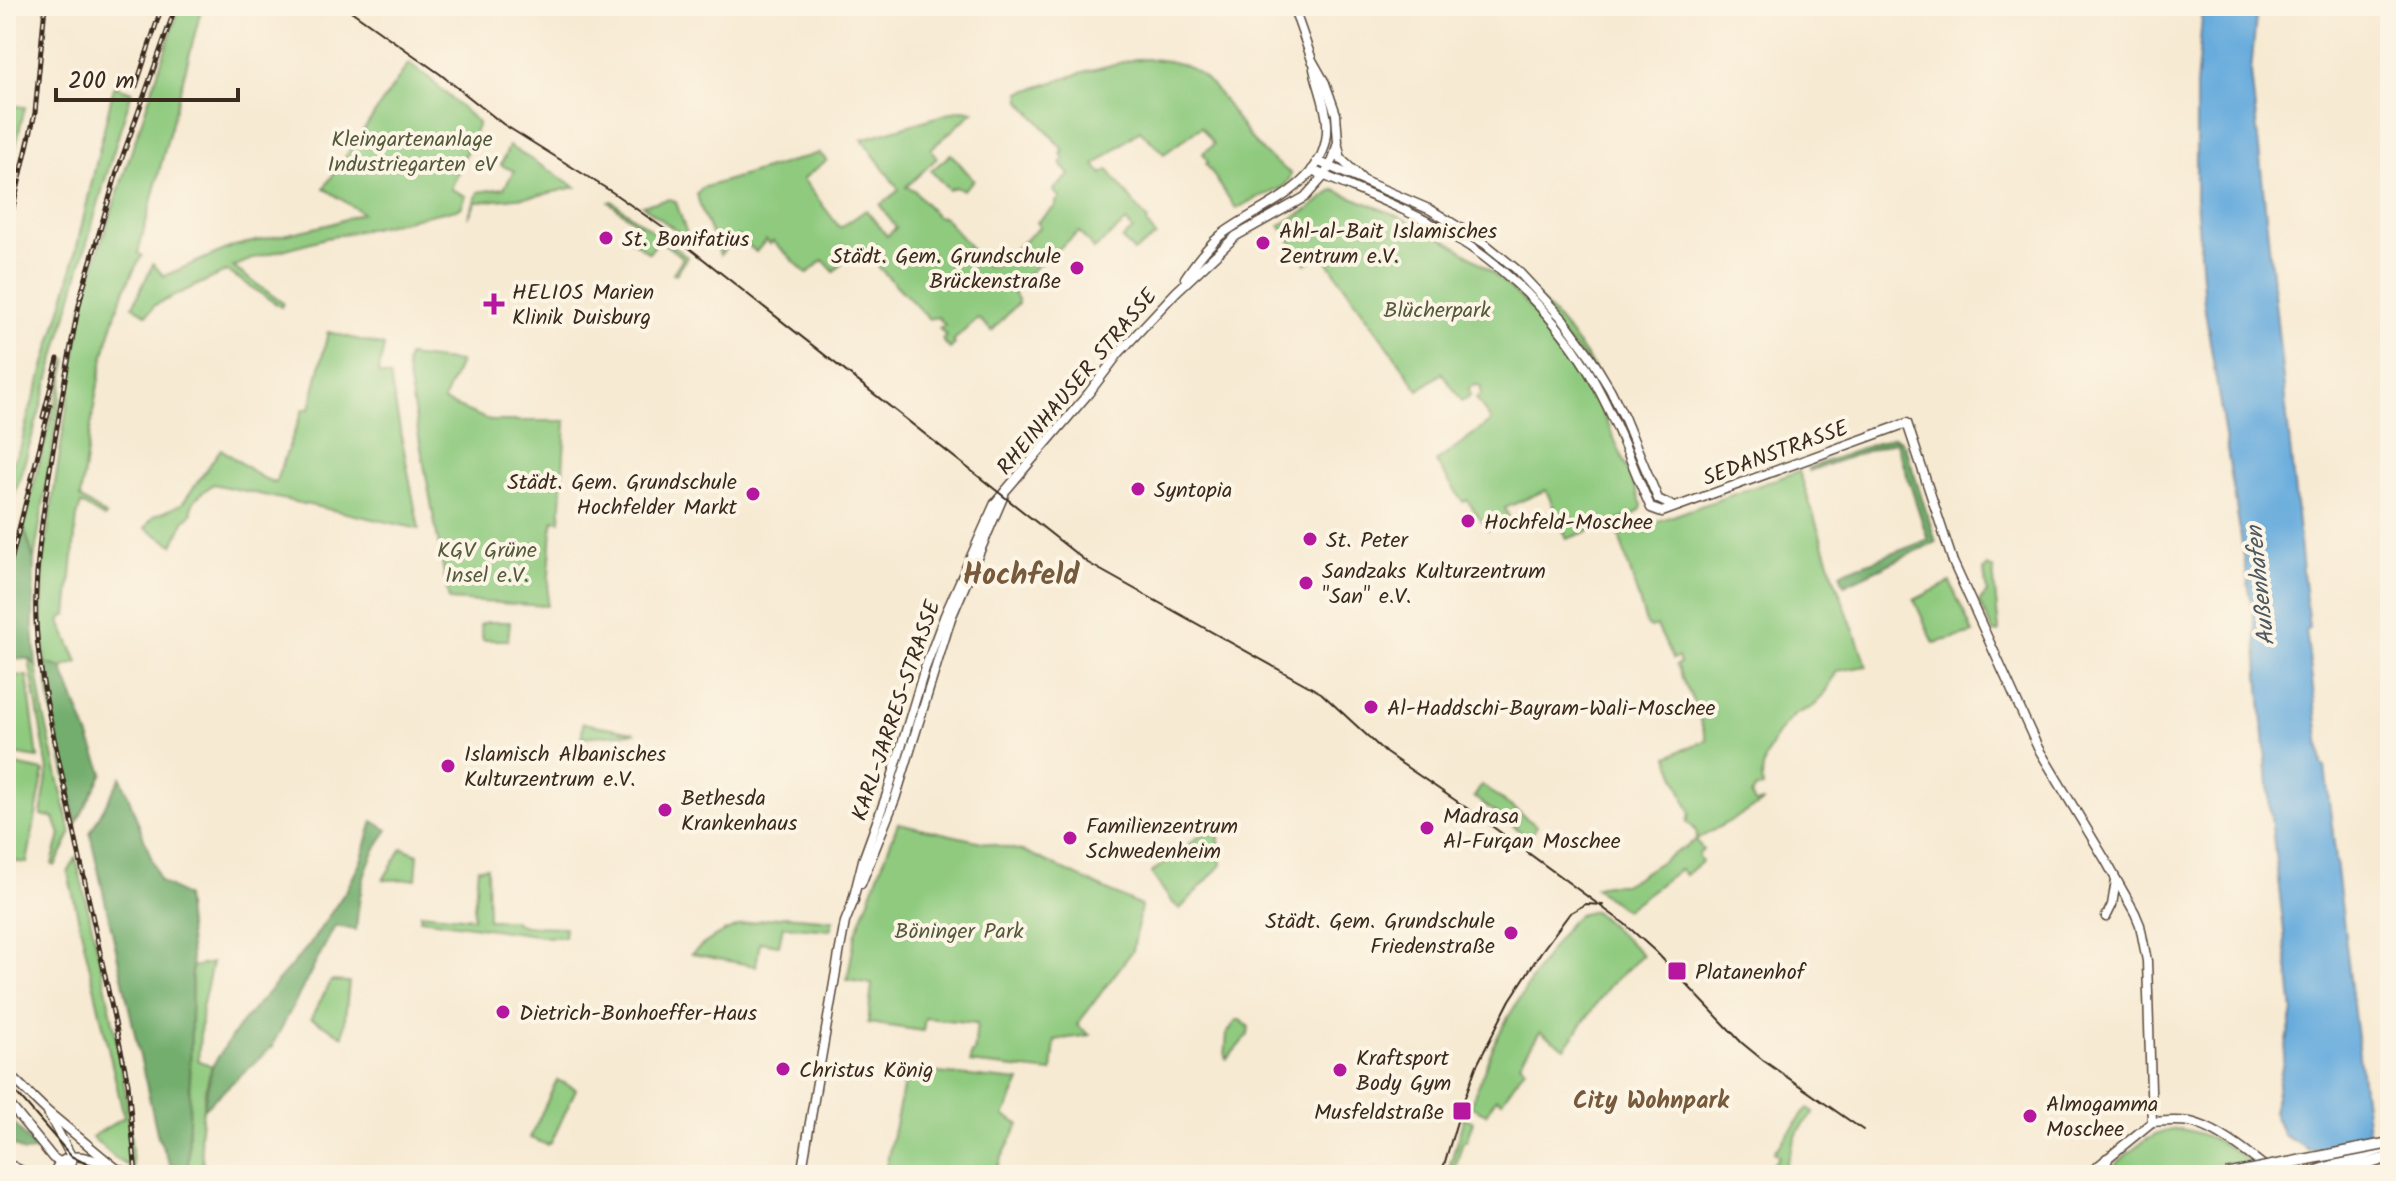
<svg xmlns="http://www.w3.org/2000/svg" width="2396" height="1181" font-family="Kalam,sans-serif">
<rect width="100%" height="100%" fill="#fcf5e5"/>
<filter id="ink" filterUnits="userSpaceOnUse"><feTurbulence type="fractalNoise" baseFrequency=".0125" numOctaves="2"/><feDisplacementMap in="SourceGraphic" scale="16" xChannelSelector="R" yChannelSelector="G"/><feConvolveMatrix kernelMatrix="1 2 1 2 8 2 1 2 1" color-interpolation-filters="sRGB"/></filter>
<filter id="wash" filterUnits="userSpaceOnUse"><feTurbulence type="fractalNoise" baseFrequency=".006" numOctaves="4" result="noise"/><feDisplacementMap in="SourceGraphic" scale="32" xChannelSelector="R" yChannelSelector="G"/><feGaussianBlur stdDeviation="1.8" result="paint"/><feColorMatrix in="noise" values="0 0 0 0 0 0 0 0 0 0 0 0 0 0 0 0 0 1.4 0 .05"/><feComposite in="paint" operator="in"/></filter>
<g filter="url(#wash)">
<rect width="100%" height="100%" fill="#f7ead3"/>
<g fill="#8fca7f" stroke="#657a4e" stroke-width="2">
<path d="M180,6H202L138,253L142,256C101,321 92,423 80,498L106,516L104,518L81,504L77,516L67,616H63L60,622L78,662L62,668L45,663L42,625L43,561L82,310L97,255Z"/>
<path d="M1135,59C1213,57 1212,92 1254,142C1264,155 1279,164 1291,174C1287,192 1268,192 1254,199C1248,202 1242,206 1236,209L1206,164L1208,162L1203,153L1214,144L1201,127L1164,154L1140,130L1095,165L1102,174L1108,170L1148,221L1146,223L1156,236L1134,252L1122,239L1133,230L1126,222L1094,249L1079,232L1024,277L1026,281L1013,293L1018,299V303L992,331L978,318L953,341L955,344L950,349L942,340L946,336L939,328L945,325L938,317L929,319L863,251H854L834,272L823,260L807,274L773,241L770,244L766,240L756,252L738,236L720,255C714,236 699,211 697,193L702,188L819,153L827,160L803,179L840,228L866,210L887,236L896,228L880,205L899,190L862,139L960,110L974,111L931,149L937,158L906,187L914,190L936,216L944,217L986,266L994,267L1040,227L1037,222L1056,206V202L1060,198L1053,190L1070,175L1060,163L1064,159L1061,154L1064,151L1021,101L1020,93L1087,71Z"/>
<path d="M409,63L429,78L478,123L451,189L466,196L461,208L322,239L254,258L233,267L283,303L281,307L227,271L155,305L147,315L133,306L153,264L164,276L234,246L331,224L362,213L324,188Z"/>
<path d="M114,86L132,92C86,234 52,380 6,522V475L21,446L29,412L40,381L68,285Z"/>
<path d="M6,105L25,107L9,173H6Z"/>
<path d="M509,146L576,187L536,196L476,202L468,218L478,192L504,188L514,171L501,165Z"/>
<path d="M951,154L974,180L963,190L955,187L949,190L931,171Z"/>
<path d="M1334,190C1364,202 1395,214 1424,228C1486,259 1540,310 1577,367C1605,409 1622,459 1642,505L1641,509L1635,514L1567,539L1546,490L1505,508L1510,520L1488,530L1467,500L1463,502L1436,462L1491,421L1476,398L1481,395V387L1478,385L1471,386L1469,389L1470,396L1462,401L1442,373L1419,390L1322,254L1306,264L1280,225L1306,211Z"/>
<path d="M670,199L676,202L689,240L642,205Z"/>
<path d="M612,201L687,257L676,274L673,273L683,258L659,240L649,253L631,240L640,226L609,202Z"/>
<path d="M1484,248C1528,284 1569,326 1598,375C1621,414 1636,456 1654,498L1651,499L1611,408L1585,360L1482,251Z"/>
<path d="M328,332L384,346L378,374L390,377L419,529L213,484C204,492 189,500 192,513L184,521L173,545L145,528L154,516L182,504L221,449L261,477L275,483L303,409H310Z"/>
<path d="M408,356L460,362L443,401L491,421H566L560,521L554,520L552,528L547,606L449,600L409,383L406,364Z"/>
<path d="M67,358L34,560L23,524Z"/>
<path d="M1799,471L1834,577L1867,666L1837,671C1831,682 1825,694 1817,703C1811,710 1802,710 1795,715C1776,730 1758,763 1763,787L1756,789L1751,795L1755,803L1764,802L1696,840L1703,850L1698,855L1702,862L1685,875L1680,869L1625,910L1595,888L1605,884H1625L1696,840L1697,834L1693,827L1687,822L1690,813L1668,756L1707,740L1693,701L1676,665L1680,663L1678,657L1673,659L1657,626L1650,628L1647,626L1619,535Z"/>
<path d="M1988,566L1993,569L1999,631L1997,633L1993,632L1979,602L1987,593L1984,570Z"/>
<path d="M1950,582L1973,633L1934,643L1914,600Z"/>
<path d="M487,622H510L508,640H483L480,625Z"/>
<path d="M29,659L36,665L44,715L71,834L55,866L52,864L60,835L54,818L41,815L48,770Z"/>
<path d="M6,675L27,676L38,758L6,753Z"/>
<path d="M583,723L634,732L635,733L582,737Z"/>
<path d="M6,763L44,771L27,863L6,860Z"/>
<path d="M1482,785L1537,826L1529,838L1474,797Z"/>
<path d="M898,823L1026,852L1141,906L1133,950L1077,1025L1090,1035L1055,1040L1052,1072L970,1063L971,1053H974L977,1023L925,1018L923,1031L868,1023L872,984L847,980L856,933Z"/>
<path d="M1218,828L1221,865L1180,909L1171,901L1151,873L1201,835Z"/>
<path d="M402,848L418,854L416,879L383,880Z"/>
<path d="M76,858C100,961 127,1064 133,1169L115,1158L92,1137L124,1117L68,873Z"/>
<path d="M487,867L488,920H515V923L525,926L565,927L564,937H550L420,919L421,913L473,918L478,868Z"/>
<path d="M1594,911L1643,955L1610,985L1565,1048L1540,1032L1520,1063L1525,1068L1502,1101L1496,1098L1486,1114L1470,1106L1495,1042L1507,1019L1546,956L1571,921L1579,915Z"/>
<path d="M784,916L833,920L830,930L783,926L779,945L760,942L756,966L691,954C723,927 743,923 784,916Z"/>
<path d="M212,963L202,1008L198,1060L212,1066L205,1090L200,1137L204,1175H188L192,967Z"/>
<path d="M331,981L349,982L343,1036L311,1018Z"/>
<path d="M1236,1020H1240L1249,1027L1248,1035L1227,1059L1225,1058L1227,1034Z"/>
<path d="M907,1070L1020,1081L1004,1116L1019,1124L993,1175H884Z"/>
<path d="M557,1080L576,1089L551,1143L547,1145L530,1138Z"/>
<path d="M1808,1108L1814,1112L1798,1132L1781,1175H1764L1779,1157L1774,1152Z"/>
<path d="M1464,1117L1473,1122L1466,1141H1463L1453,1175H1447Z"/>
<path d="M2181,1129C2208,1134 2233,1147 2254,1166L2205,1175H2106L2110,1169C2133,1150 2149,1131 2181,1129Z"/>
</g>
<g fill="#73ae6e" stroke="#576c46" stroke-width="2">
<path d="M1893,437L1899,439L1905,446L1936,542L1844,585L1840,573L1928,540L1896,441L1809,471L1808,468Z"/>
<path d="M23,524L34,560L33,627L36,665L29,659L6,658V592Z"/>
<path d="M45,663L62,668L103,773L76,824L52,713Z"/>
<path d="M121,777L160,881L185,896L192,967L188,1175H175L158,1137L90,833Z"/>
<path d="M373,821L388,830C364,860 359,893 356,930L335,926L271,1048L203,1109L212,1066L238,1027L310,944L347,889L361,861Z"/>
<path d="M6,1119L15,1124L36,1151L24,1152L6,1140Z"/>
</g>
<path fill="#68acdd" stroke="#526b7e" stroke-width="2" d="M2203,6H2257L2251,72L2309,629L2306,630L2322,765L2325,767L2369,1140L2366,1144L2373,1175H2359L2352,1145L2309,1150L2283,1135L2273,1112L2293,1011L2270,809L2255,626L2204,304L2196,198V86Z"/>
</g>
<g filter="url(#ink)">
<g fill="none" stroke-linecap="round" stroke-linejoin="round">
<defs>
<g id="secondary">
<path d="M1338,146L1341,159L1362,179"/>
<path d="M1317,161L1431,210L1484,243L1516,269L1563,319L1590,356L1610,389L1624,417L1658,499L1674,507"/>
<path d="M1312,170C1358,191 1406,208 1450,234C1513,271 1569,330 1602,396C1621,432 1634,471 1651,508L1662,512L1907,423L1952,559"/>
<path d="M1185,278C1195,263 1208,246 1221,235C1260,205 1331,185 1327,123C1326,105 1318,87 1314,69"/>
<path d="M1953,562L2038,748L2106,861L2135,913L2140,925L2147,961L2152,1122"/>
<path d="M861,884L895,799L951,618L1004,495"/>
<path d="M852,904L863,860L887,794L924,671L945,615L995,503L1088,394L1119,353L1176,292L1236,236L1305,197L1324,176L1333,160L1338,142L1336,114L1325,83L1312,60L1293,6"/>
<path d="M2106,917L2112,905L2116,880"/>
<path d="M6,1071L47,1111L106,1160L116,1168L133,1175"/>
<path d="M6,1100L53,1158L72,1169L92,1175"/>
<path d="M49,1115L71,1156L72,1175"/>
<path d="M2152,1122C2164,1121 2178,1120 2190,1122C2218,1128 2253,1157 2275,1175"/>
<path d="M53,1175C63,1148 86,1156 108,1165"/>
<path d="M801,1175L839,954L845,922L854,900"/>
<path d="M2087,1175L2152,1122"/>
</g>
<g id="highway">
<path d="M6,1164L28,1175"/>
<path d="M2101,1175L2107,1159"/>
<path d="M2306,1175L2384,1148"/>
<path d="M2331,1175L2390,1157"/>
</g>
</defs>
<use href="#secondary" stroke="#574739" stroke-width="11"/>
<use href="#highway" stroke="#574739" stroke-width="13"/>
<use href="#secondary" stroke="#fff" stroke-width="8"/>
<use href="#highway" stroke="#fff" stroke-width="10"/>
<g stroke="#3b2a1e" stroke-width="2">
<path d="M344,6L440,74L503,124L612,192L669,232L1088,563L1321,693L1386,753L1474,813L1625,924L1656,952L1742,1043L1764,1061L1863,1130"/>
<path d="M6,1081L71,1156L92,1167L123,1175"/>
<path d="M1441,1175L1461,1108L1476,1067L1510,1000L1541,952L1570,913L1586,904L1603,905"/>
</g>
<defs>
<g id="rail">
<path d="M136,86L162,6"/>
<path d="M6,238L35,113L45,6"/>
<path d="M83,288C72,333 65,380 57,427C48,481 38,537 36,592C34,633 41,674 49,714L128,1083L136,1175"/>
<path d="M80,298L117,172L176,6"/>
<path d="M43,417L58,359"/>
<path d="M6,581L50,406"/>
</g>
</defs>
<use href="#rail" stroke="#3b2a1e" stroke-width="5"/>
<use href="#rail" stroke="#fcf5e5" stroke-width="2" stroke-dasharray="6" stroke-linecap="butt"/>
<defs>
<path id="highway-bridge" d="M2226,1175L2390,1143"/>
</defs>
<use href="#highway-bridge" stroke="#574739" stroke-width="13" stroke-linecap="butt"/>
<use href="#highway-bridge" stroke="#fff" stroke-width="10"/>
</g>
</g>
<g fill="#b5179e" stroke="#fcf5e5" stroke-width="3">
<circle cx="606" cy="238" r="8"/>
<circle cx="1263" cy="243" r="8"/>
<circle cx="1077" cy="268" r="8"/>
<path d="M490 292h8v8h8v8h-8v8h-8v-8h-8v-8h8z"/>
<circle cx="1138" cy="489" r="8"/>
<circle cx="753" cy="494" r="8"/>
<circle cx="1468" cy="521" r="8"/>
<circle cx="1310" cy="539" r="8"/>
<circle cx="1306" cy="583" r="8"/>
<circle cx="1371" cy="707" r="8"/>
<circle cx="448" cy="766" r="8"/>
<circle cx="665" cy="810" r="8"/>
<circle cx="1427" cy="828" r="8"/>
<circle cx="1070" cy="838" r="8"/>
<circle cx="1511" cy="933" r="8"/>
<rect x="1667" y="961" width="20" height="20" rx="4"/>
<circle cx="503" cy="1012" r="8"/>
<circle cx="783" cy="1069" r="8"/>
<circle cx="1340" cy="1070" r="8"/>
<rect x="1452" y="1101" width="20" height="20" rx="4"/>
<circle cx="2030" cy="1116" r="8"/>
</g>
<g text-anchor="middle" stroke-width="8" stroke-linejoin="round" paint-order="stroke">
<g font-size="22" fill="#545a3b" stroke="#fcf5e5">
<text x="412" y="146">Kleingartenanlage<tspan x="412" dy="25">Industriegarten eV</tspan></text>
<text x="1437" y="317">Blücherpark</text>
<text x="487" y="557">KGV Grüne<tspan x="487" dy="25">Insel e.V.</tspan></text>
<text x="959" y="938">Böninger Park</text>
</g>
<g font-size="22" fill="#3b2a1e" stroke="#fcf5e5" text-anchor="start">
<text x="1279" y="238">Ahl-al-Bait Islamisches<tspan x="1279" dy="25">Zentrum e.V.</tspan></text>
<text x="622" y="246">St. Bonifatius</text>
<text x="1061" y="263" text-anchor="end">Städt. Gem. Grundschule<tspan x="1061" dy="25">Brückenstraße</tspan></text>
<text x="512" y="299">HELIOS Marien<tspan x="512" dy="25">Klinik Duisburg</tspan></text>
<text x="737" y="489" text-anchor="end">Städt. Gem. Grundschule<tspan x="737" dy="25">Hochfelder Markt</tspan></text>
<text x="1154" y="497">Syntopia</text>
<text x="1484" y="529">Hochfeld-Moschee</text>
<text x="1326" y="547">St. Peter</text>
<text x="1322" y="578">Sandzaks Kulturzentrum<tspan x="1322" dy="25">"San" e.V.</tspan></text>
<text x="1387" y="715">Al-Haddschi-Bayram-Wali-Moschee</text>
<text x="464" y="761">Islamisch Albanisches<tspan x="464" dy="25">Kulturzentrum e.V.</tspan></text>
<text x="681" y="805">Bethesda<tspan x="681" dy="25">Krankenhaus</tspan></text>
<text x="1443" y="823">Madrasa<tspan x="1443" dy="25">Al-Furqan Moschee</tspan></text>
<text x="1086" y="833">Familienzentrum<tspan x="1086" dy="25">Schwedenheim</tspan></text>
<text x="1495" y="928" text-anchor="end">Städt. Gem. Grundschule<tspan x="1495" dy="25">Friedenstraße</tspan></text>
<text x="1695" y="979">Platanenhof</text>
<text x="519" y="1020">Dietrich-Bonhoeffer-Haus</text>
<text x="1356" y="1065">Kraftsport<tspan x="1356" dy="25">Body Gym</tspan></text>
<text x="799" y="1077">Christus König</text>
<text x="2046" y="1111">Almogamma<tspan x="2046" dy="25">Moschee</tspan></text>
<text x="1444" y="1119" text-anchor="end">Musfeldstraße</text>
</g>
<g font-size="22" fill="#3b2a1e" stroke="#fcf5e5">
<text transform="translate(1076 381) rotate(-50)" y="8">RHEINHAUSER STRASSE</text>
<text transform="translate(1775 452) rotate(-20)" y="8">SEDANSTRASSE</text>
<text transform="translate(895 710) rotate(-71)" y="8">KARL-JARRES-STRASSE</text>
</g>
<g font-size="24" font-style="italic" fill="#4b5861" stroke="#fcf5e5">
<text transform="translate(2260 586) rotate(-96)" y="8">Außenhafen</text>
</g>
<g font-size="24" font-weight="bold" fill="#77593c" stroke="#fcf5e5">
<text x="1651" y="1108">City Wohnpark</text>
</g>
<g font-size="30" font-weight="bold" fill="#77593c" stroke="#fcf5e5">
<text x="1021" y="584">Hochfeld</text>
</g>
</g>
<rect width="2396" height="1181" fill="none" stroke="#fcf5e5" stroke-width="32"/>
<path d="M56 88v12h182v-12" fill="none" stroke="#3b2a1e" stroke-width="4"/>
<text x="68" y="88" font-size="24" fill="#3b2a1e" stroke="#fcf5e5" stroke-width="6" paint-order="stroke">200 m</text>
</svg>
